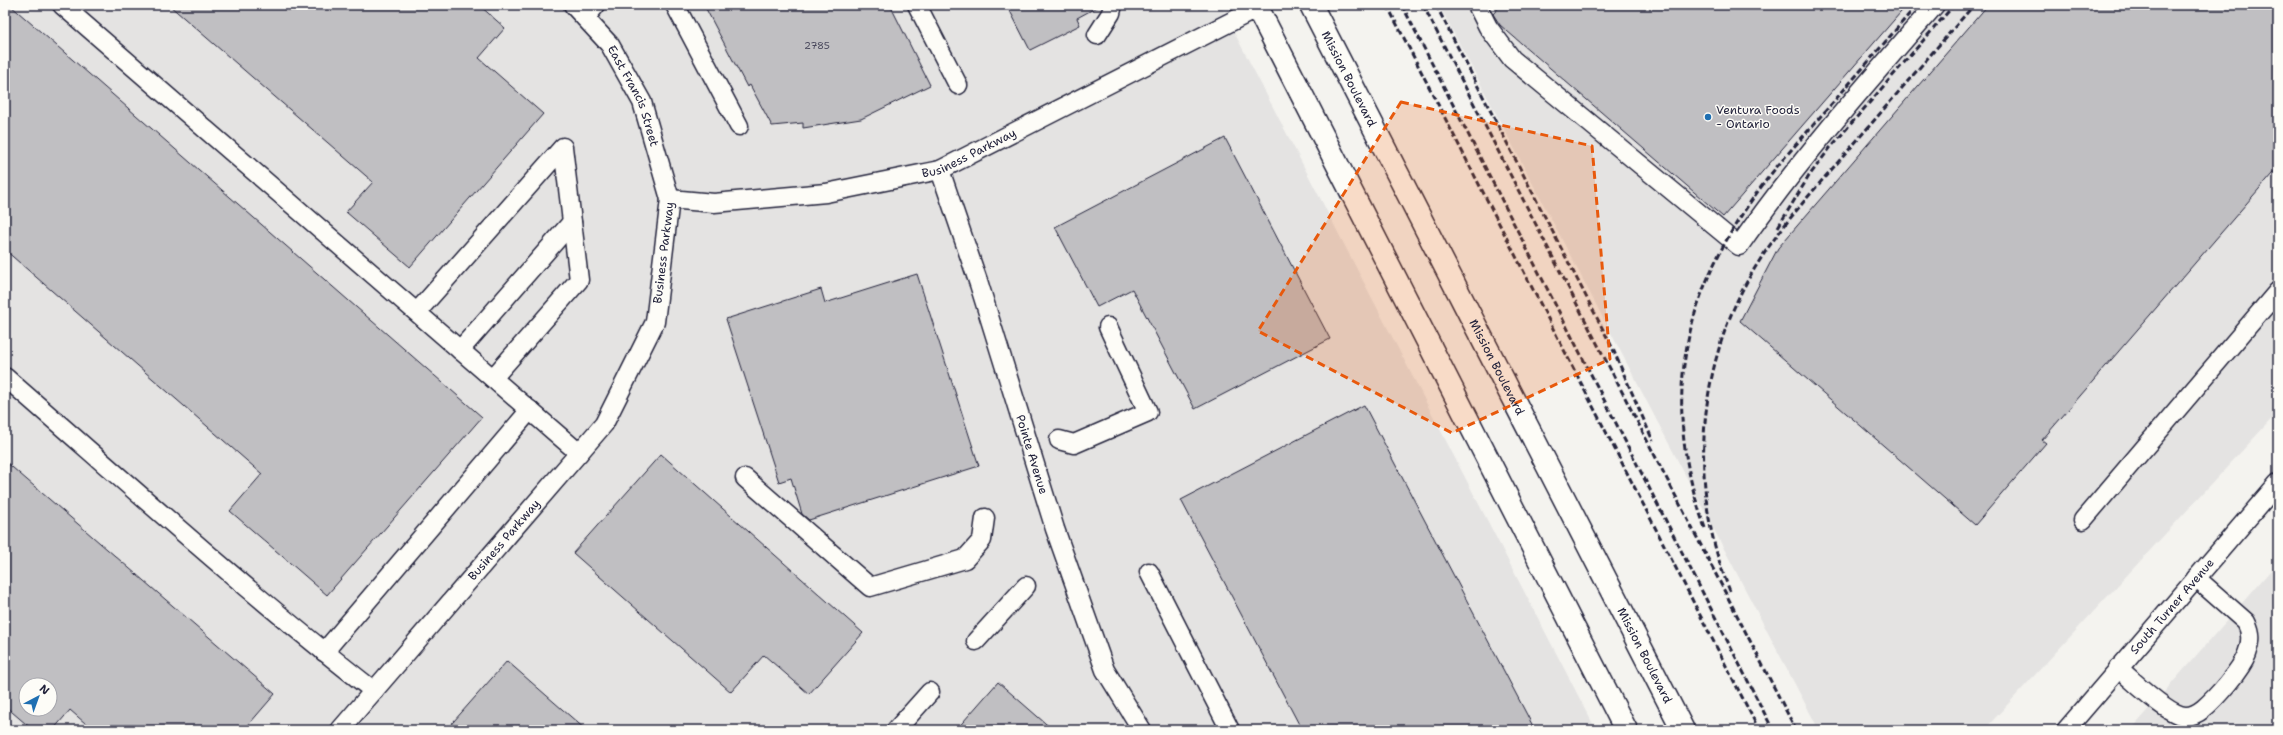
<svg xmlns="http://www.w3.org/2000/svg" width="2283" height="735" font-family="'Shantell Sans',sans-serif">
<rect width="100%" height="100%" fill="#f4f3ef"/>
<filter id="ink" filterUnits="userSpaceOnUse"><feTurbulence type="fractalNoise" baseFrequency=".025" numOctaves="2"/><feDisplacementMap in="SourceGraphic" scale="8" xChannelSelector="R" yChannelSelector="G"/><feConvolveMatrix kernelMatrix="1 2 1 2 8 2 1 2 1" color-interpolation-filters="sRGB"/></filter>
<g filter="url(#ink)">
<g fill="#e4e3e2" fill-rule="evenodd">
<path d="M5,5H1220L1596,730H5ZM26,685H50V709H26Z"/>
<path d="M1439,5H2278V412L1984,730H1819Z"/>
<path d="M2278,562V730H2131Z"/>
</g>
<g fill="#c0bfc2" stroke="#22223b" fill-rule="evenodd">
<path d="M5,5H10L482,417L327,595L230,511L262,474L5,250Z"/>
<path d="M169,5H479L505,28L479,58L543,114L410,267L346,212L373,182Z"/>
<path d="M704,5H890L930,85L861,119L803,128V123L772,126L750,85L747,87Z"/>
<path d="M1007,5H1101L1077,18L1080,25L1030,50Z"/>
<path d="M1501,5H1907L1723,217L1500,25L1493,14Z"/>
<path d="M1988,5H2278V167L2042,440L2046,443L1975,525L1740,321L1778,248Z"/>
<path d="M1225,138L1330,339L1195,409L1132,289L1097,307L1055,227Z"/>
<path d="M917,274L979,466L809,520L802,514L791,478L779,482L726,319L821,289L825,303Z"/>
<path d="M1364,405L1535,730H1302L1181,500Z"/>
<path d="M661,454L863,633L809,694L764,655L731,692L573,553Z"/>
<path d="M5,461L275,694L244,730H93L70,710L53,730H33L5,706ZM26,685H50V709H26Z"/>
<path d="M507,661L586,730H446Z"/>
<path d="M998,682L1053,730H956Z"/>
</g>
<g fill="none" stroke-linecap="round" stroke-linejoin="round">
<defs>
<g id="minor">
<path d="M62,5L579,453"/>
<path id="s1" d="M573,5L610,45L642,102L670,199"/>
<path d="M675,5L739,126"/>
<path d="M917,5L958,85"/>
<path d="M1477,5L1488,27L1512,59L1739,246C1798,161 1867,83 1935,5"/>
<path d="M585,18L596,5"/>
<path d="M1097,35L1111,13L1113,5"/>
<path id="s2" d="M940,170L979,284L1055,529L1105,670L1142,730"/>
<path d="M417,312L563,147L579,280L493,378"/>
<path d="M460,350L572,222"/>
<path d="M5,377C127,483 247,592 374,691"/>
<path d="M1059,440L1074,444L1148,412L1108,327"/>
<path d="M745,478L870,587L965,559L982,540L985,518"/>
<path d="M2083,520L2278,291"/>
<path d="M1149,572L1230,730"/>
<path d="M976,641L1026,586"/>
<path d="M324,652L530,410"/>
<path d="M2118,668C2133,680 2168,716 2186,716C2192,716 2198,713 2203,709C2216,698 2241,670 2247,654C2251,642 2252,633 2246,622L2196,578"/>
<path id="s3" d="M340,730L604,424L655,322L670,199L714,203L826,193L940,170L1258,8"/>
<path d="M896,730L930,692"/>
<path id="s4" d="M2066,730L2278,483"/>
</g>
<g id="major">
<path d="M1256,5L1626,730"/>
<path id="s5" d="M1311,5L1683,730"/>
</g>
</defs>
<use href="#minor" stroke="#22223b" stroke-width="21"/>
<use href="#major" stroke="#22223b" stroke-width="25"/>
<use href="#minor" stroke="#fdfcf7" stroke-width="18"/>
<use href="#major" stroke="#fdfcf7" stroke-width="22"/>
<g stroke="#22223b" stroke-width="3" stroke-dasharray="6 3" stroke-linecap="butt">
<path d="M1387,5L1759,730"/>
<path d="M1402,5L1773,730"/>
<path d="M1423,5L1796,730"/>
<path d="M1436,5L1612,347L1653,441"/>
<path d="M1778,227L1809,176L1830,148L1954,5"/>
<path d="M1705,528C1657,394 1685,284 1771,174C1786,155 1804,136 1820,117C1853,80 1885,42 1917,5"/>
<path d="M1730,591C1689,493 1696,371 1749,278C1775,232 1812,192 1847,152C1889,103 1931,54 1974,5"/>
</g>
</g>
</g>
<path fill="#e8590c" fill-opacity="0.2" stroke="#e8590c" stroke-width="3" stroke-dasharray="8 5" stroke-linejoin="round" d="M1401,102L1592,146L1610,359L1452,433L1258,331Z"/>
<circle fill="#1f6fb2" stroke="#fdfcf7" stroke-width="1.5" cx="1708" cy="117" r="4"/>
<g text-anchor="middle" stroke-width="3" stroke-linejoin="round" paint-order="stroke">
<g font-size="10" fill="#4a495d">
<text x="817" y="49">2785</text>
</g>
<g font-size="12" fill="#22223b" stroke="#fdfcf7">
<text dy="4" stroke="none"><textPath href="#s5" startOffset="83">Mission Boulevard</textPath></text>
<text dy="4" stroke="none"><textPath href="#s1" startOffset="111">East Francis Street</textPath></text>
<text dy="4" stroke="none"><textPath href="#s3" startOffset="948">Business Parkway</textPath></text>
<text dy="4" stroke="none"><textPath href="#s3" startOffset="588">Business Parkway</textPath></text>
<text dy="4" stroke="none"><textPath href="#s5" startOffset="407">Mission Boulevard</textPath></text>
<text dy="4" stroke="none"><textPath href="#s2" startOffset="299">Pointe Avenue</textPath></text>
<text dy="4" stroke="none"><textPath href="#s3" startOffset="251">Business Parkway</textPath></text>
<text dy="4" stroke="none"><textPath href="#s4" startOffset="163">South Turner Avenue</textPath></text>
<text dy="4" stroke="none"><textPath href="#s5" startOffset="731">Mission Boulevard</textPath></text>
</g>
<g font-size="12" fill="#22223b" stroke="#fdfcf7" text-anchor="start">
<text x="1716" y="114">Ventura Foods<tspan x="1716" dy="14">- Ontario</tspan></text>
</g>
</g>
<rect width="2283" height="735" fill="none" stroke="#fdfcf7" stroke-width="20"/>
<rect x="10" y="10" width="2263" height="715" fill="none" stroke="#22223b" stroke-width="1.5" filter="url(#ink)"/>
<g transform="translate(38 697) rotate(41)"><circle r="19" fill="#fdfcf7" stroke="#a5a5ac"/>
<path d="M0-3L7 15L0 10L-7 15Z" fill="#1f6fb2"/>
<text y="-6" font-size="11" font-weight="bold" text-anchor="middle" fill="#22223b">N</text>
</g>
</svg>
